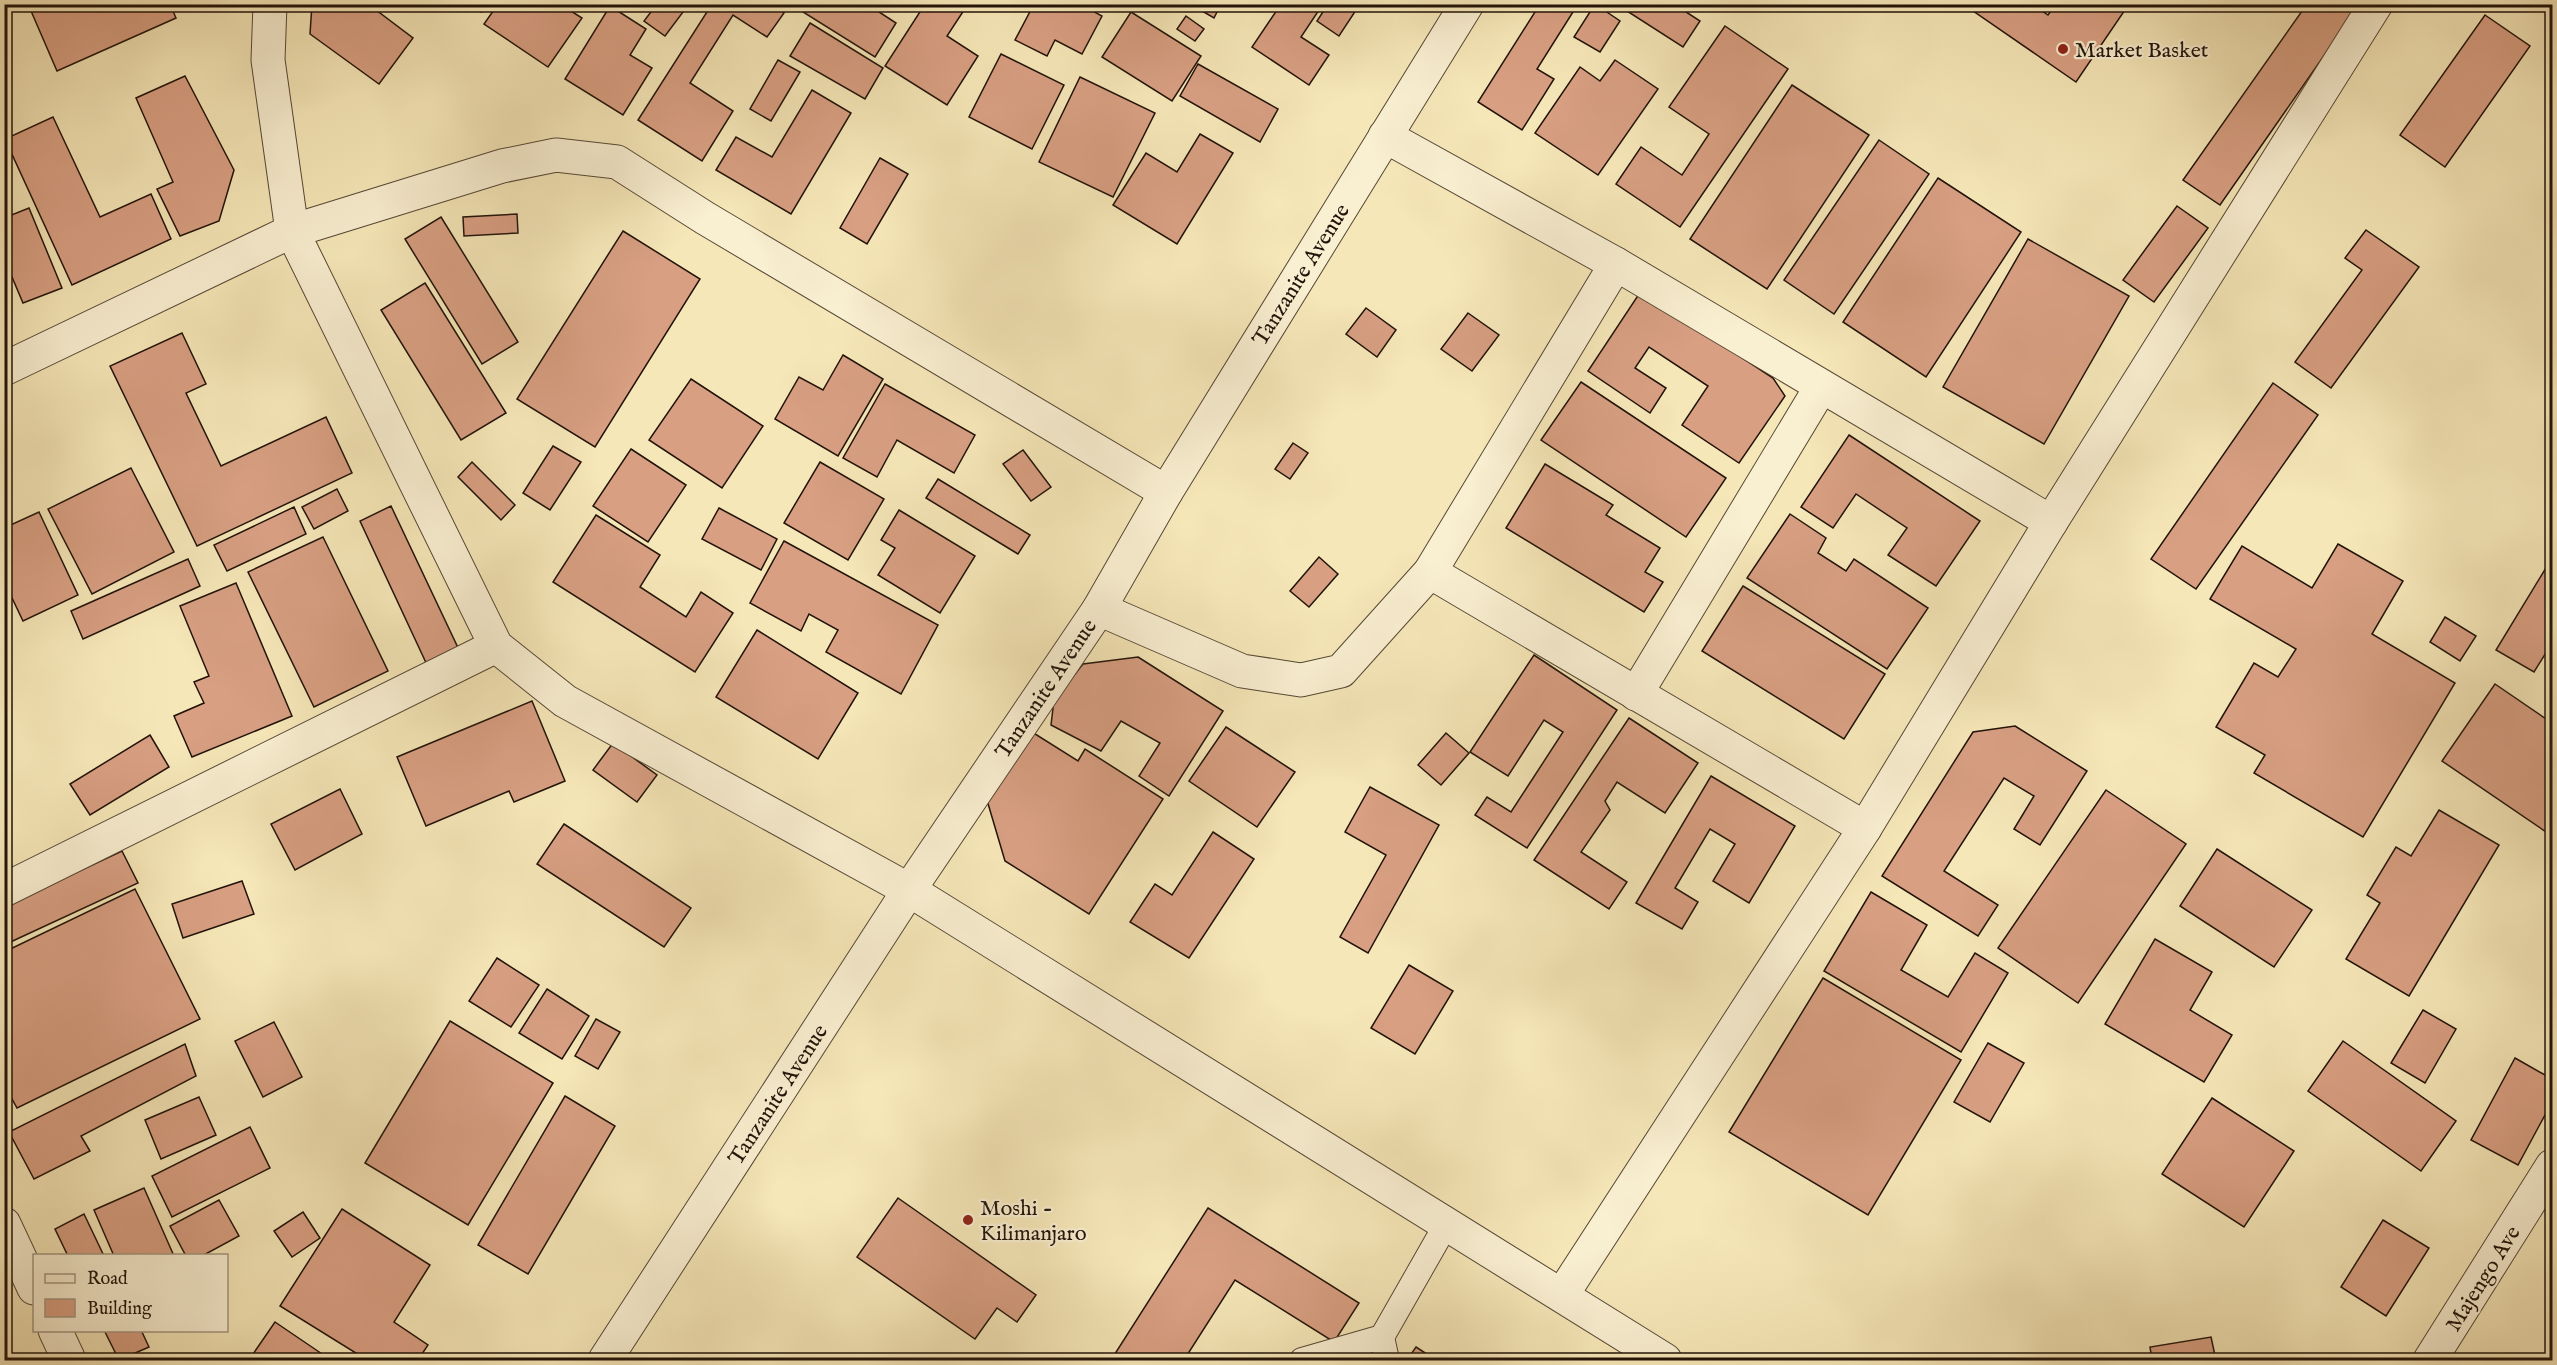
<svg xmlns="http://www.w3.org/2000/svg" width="2557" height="1365" font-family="'IM FELL English',serif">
<rect width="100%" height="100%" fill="#f6e7b8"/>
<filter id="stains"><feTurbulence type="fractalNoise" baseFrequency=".00333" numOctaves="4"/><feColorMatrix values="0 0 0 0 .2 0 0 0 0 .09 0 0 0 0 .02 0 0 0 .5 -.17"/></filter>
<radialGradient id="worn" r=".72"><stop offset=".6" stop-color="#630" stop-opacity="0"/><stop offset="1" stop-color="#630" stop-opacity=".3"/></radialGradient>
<g fill="#d89f82" stroke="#211309" stroke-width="1.5">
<path d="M28,4H170L176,18L57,71Z"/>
<path d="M312,4H368L413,38L379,84L310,34Z"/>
<path d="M469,4H486L481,12Z"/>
<path d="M498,4H560L582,18L548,67L484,24Z"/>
<path d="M657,4H689L665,36L644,21Z"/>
<path d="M712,4H771L784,13L767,37L733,15L690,83L733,111L702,161L638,120Z"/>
<path d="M807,4H867L896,23L875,57L803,12Z"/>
<path d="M925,4H968L947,36L978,56L947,105L885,66Z"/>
<path d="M1034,4H1080L1102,16L1082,54L1055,40L1047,56L1015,40Z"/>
<path d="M1190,4H1221L1214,18Z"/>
<path d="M1281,4H1323L1301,37L1329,55L1309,85L1252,47Z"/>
<path d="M1328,4H1360L1339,36L1317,21Z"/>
<path d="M1540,4H1578L1537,69L1554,79L1522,130L1478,102Z"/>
<path d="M1595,4L1620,21L1600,52L1574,37Z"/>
<path d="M1616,4H1674L1700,21L1683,47Z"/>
<path d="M1963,4H2032L2048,15L2056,4H2129L2076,82Z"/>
<path d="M2307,4H2360L2220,205L2183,180Z"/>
<path d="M610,6L646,29L630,55L652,68L623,115L565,79Z"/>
<path d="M1131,12L1201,56L1172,101L1102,57Z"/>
<path d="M2485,15L2530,46L2445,167L2400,135Z"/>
<path d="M1186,16L1204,29L1195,41L1177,29Z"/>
<path d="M810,23L883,68L865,99L790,56Z"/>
<path d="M1725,26L1788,69L1680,227L1616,184L1641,147L1682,175L1709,134L1669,107Z"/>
<path d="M1001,54L1064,85L1032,149L969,117Z"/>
<path d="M778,60L800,72L771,121L750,109Z"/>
<path d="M1615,60L1658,89L1598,175L1535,133L1580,67L1600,81Z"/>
<path d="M1198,64L1278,109L1260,142L1180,96Z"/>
<path d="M185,76L234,170L219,221L180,236L157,189L173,182L136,98Z"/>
<path d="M1080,77L1155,113L1113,197L1039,162Z"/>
<path d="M1792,85L1869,135L1767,289L1690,239Z"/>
<path d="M812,90L851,113L791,214L716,170L736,137L772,157Z"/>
<path d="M53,117L100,217L151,194L171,239L72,285L5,139Z"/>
<path d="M1200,134L1233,153L1177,244L1113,205L1146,153L1177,172Z"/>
<path d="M1879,140L1929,174L1834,314L1784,280Z"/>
<path d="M880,158L908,174L867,244L840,228Z"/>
<path d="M1938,178L2021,232L1926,377L1843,322Z"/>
<path d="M2177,206L2208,228L2154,302L2123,280Z"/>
<path d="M29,208L62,288L23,303L4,258V218Z"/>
<path d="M517,214L518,233L464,236L463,217Z"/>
<path d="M441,217L518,342L482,364L405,239Z"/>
<path d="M2366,230L2419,267L2331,388L2295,362L2362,270L2345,258Z"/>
<path d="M623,231L700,279L595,447L517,399Z"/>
<path d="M2028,239L2129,296L2044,444L1943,387Z"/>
<path d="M425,283L506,413L461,440L381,310Z"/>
<path d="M1641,291L1773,378L1785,396L1739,463L1682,425L1708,386L1649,347L1635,368L1666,388L1650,413L1588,371Z"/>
<path d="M1366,308L1396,330L1377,357L1346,334Z"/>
<path d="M1468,313L1499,335L1472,371L1441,349Z"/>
<path d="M182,333L206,384L186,393L221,466L326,417L352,473L197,546L110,366Z"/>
<path d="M843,355L883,379L838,456L775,419L799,377L823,390Z"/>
<path d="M691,379L763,426L722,488L649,440Z"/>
<path d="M1581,382L1726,478L1686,537L1541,440Z"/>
<path d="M2273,383L2318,415L2196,589L2151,559Z"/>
<path d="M885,384L975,435L954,473L897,440L877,477L843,458Z"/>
<path d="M1849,435L1980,521L1936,586L1888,555L1907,528L1856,494L1833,528L1801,507Z"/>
<path d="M1293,443L1308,453L1290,479L1275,469Z"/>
<path d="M553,446L581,462L550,510L523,493Z"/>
<path d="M631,449L686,485L648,542L593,506Z"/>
<path d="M1023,450L1051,487L1031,501L1003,464Z"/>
<path d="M472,462L515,505L501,520L458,477Z"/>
<path d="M820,462L884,499L848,560L784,523Z"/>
<path d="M1545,464L1613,505L1606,515L1660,548L1645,572L1663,582L1644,612L1506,528Z"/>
<path d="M131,468L174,552L92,594L48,509Z"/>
<path d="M938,479L1030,535L1018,554L926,498Z"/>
<path d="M337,489L348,511L314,529L302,507Z"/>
<path d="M391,506L460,652L428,667L360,521Z"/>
<path d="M294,507L306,534L227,571L214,545Z"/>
<path d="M719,508L777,539L761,570L702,539Z"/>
<path d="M899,510L975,556L940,613L878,575L895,548L881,540Z"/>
<path d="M39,512L78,595L23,621L4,581V528Z"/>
<path d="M1790,514L1826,538L1818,553L1846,571L1854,559L1928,608L1887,669L1747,578Z"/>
<path d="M596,515L660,555L640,587L686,617L701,592L733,613L695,672L553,582Z"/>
<path d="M323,537L388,671L314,707L248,572Z"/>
<path d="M784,541L938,625L901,694L826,652L838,630L809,614L801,631L750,603Z"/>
<path d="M2338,544L2403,581L2372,634L2455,683L2363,837L2254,773L2265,755L2216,727L2254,663L2278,677L2296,649L2210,599L2242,546L2312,588Z"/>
<path d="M1319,557L1338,574L1309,607L1290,591Z"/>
<path d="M2552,558V643L2534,672L2496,650Z"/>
<path d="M188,559L200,586L83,639L71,611Z"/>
<path d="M236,583L292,716L192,757L174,716L204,703L194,682L209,676L180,606Z"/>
<path d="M1743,586L1885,674L1844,739L1702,651Z"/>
<path d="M2445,617L2476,636L2460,661L2430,642Z"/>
<path d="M757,630L858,693L818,759L716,697Z"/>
<path d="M1534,655L1617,710L1527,848L1475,815L1487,797L1511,812L1563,732L1544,720L1508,776L1470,752Z"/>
<path d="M1138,657L1223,711L1169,796L1139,776L1160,743L1121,721L1101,751L1051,725L1054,700L1083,664Z"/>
<path d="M2495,684L2552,723V836L2442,761Z"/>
<path d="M532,701L565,781L514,802L509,791L426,826L397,757Z"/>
<path d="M1629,718L1698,763L1665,813L1617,782L1605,801L1610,810L1581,852L1627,882L1609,909L1534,860Z"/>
<path d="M2015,726L2087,771L2040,845L2014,829L2034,796L2004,778L1944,871L1998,905L1978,936L1882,876L1973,732Z"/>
<path d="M1024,727L1078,761L1085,749L1163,799L1089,914L1005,861L984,790Z"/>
<path d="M1226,727L1295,772L1257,827L1189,781Z"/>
<path d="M1446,733L1469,753L1441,785L1418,765Z"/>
<path d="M150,735L169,767L90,815L70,784Z"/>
<path d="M613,743L657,775L637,802L593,770Z"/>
<path d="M1711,776L1795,826L1749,903L1713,881L1735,844L1710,829L1675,888L1698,902L1682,929L1636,903Z"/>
<path d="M1370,787L1439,825L1368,953L1340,937L1386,855L1345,832Z"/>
<path d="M340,789L362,834L295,870L271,824Z"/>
<path d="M2106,790L2186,844L2078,1003L1998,948Z"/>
<path d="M2439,810L2499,845L2409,996L2346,959L2380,903L2367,895L2396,847L2411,856Z"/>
<path d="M564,824L691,908L664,947L537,864Z"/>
<path d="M1213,832L1254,859L1189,958L1130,922L1155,884L1172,895Z"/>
<path d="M2217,849L2312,910L2274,967L2180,906Z"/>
<path d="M122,851L138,883L4,945V906Z"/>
<path d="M242,881L254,914L183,938L172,904Z"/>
<path d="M135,889L200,1019L17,1108L4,1084V952Z"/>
<path d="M1871,892L1927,925L1901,970L1948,997L1975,953L2008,973L1961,1052L1824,971Z"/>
<path d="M2155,939L2212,972L2190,1010L2232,1035L2204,1082L2105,1024Z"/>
<path d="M497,958L539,985L511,1027L469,1001Z"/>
<path d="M1409,965L1453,991L1415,1054L1371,1028Z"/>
<path d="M1823,978L1961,1060L1868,1215L1729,1132Z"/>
<path d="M547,989L589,1016L562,1059L519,1033Z"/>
<path d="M2423,1010L2456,1029L2425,1083L2391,1063Z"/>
<path d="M596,1019L620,1032L598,1069L575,1056Z"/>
<path d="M450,1021L553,1083L468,1225L365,1163Z"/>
<path d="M274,1022L302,1077L263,1097L235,1041Z"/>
<path d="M2343,1041L2456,1121L2421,1171L2308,1091Z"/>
<path d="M1988,1043L2024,1063L1990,1122L1954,1102Z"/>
<path d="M185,1044L196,1076L81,1136L90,1151L34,1179L9,1132Z"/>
<path d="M2515,1058L2552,1079V1102L2518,1165L2471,1140Z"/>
<path d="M565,1096L615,1126L528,1274L478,1245Z"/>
<path d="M199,1097L216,1135L161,1159L145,1120Z"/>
<path d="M2212,1098L2294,1151L2244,1227L2162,1174Z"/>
<path d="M250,1127L270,1168L172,1217L152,1176Z"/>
<path d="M144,1188L174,1256H114L94,1210Z"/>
<path d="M898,1198L1036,1295L1017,1322L997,1308L975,1339L857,1257Z"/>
<path d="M219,1200L239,1236L202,1256H186L170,1226Z"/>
<path d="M1208,1208L1359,1303L1334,1342L1235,1280L1184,1360H1111Z"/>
<path d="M342,1209L430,1265L394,1322L428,1345L418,1360H367L280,1306Z"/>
<path d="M303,1212L320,1238L292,1257L274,1231Z"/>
<path d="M84,1214L104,1256H68L55,1229Z"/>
<path d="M2383,1220L2429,1248L2386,1316L2341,1287Z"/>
<path d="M275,1322L328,1358L326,1360H249Z"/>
<path d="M104,1330H141L149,1347L119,1360Z"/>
<path d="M2211,1337L2216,1360H2152L2150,1347Z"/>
<path d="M1416,1347L1436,1360H1407Z"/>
</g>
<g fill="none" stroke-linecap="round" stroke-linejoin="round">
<defs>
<g id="lane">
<path d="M1382,1337L1387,1360"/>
<path d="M1302,1360L1382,1337L1447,1223"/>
</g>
<g id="street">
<path d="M270,4L268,60L292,231L496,646L565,701L909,890L1665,1360"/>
<path d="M1385,136L1616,264L2051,522"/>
<path d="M4,369L292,231L502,166L556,155L617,162L705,218L1166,492"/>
<path d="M1430,572L1865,828"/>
<path d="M1099,609L1242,671L1301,680L1341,671L1430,572L1616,264"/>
<path d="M1636,694L1821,387"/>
<path d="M4,890L496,646"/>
<path d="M4,1224L34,1288"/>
<path d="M1562,1295L1865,828L2051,522L2376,4"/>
<path d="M55,1330L69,1360"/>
<path d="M605,1360L909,890L1099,609L1166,492L1467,4"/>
<path d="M2430,1360L2552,1166"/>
</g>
</defs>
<use href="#lane" stroke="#564835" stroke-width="26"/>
<use href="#street" stroke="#564835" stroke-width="35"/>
<use href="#lane" stroke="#f9efd1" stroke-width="24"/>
<use href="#street" stroke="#f9efd1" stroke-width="33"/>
</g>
<g fill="#8f2418" stroke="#f9efd1" stroke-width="2">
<circle cx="2063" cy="49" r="6"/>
<circle cx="968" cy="1220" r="6"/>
</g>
<g text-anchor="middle" stroke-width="4.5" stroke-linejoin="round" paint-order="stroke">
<g font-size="22" fill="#211309" stroke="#f9efd1" text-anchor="start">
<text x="2075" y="57">Market Basket</text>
<text x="980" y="1215">Moshi -<tspan x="980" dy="25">Kilimanjaro</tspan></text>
</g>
<g font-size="22" fill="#211309" stroke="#f9efd1">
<text transform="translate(1300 274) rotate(-58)" y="8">Tanzanite Avenue</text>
<text transform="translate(1045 688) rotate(-56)" y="8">Tanzanite Avenue</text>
<text transform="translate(777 1094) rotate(-57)" y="8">Tanzanite Avenue</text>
<text transform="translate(2482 1278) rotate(-58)" y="8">Majengo Ave</text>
</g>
</g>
<rect width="2557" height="1365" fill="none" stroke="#f6e7b8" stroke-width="24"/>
<rect x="6" y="6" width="2545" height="1353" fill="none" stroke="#211309" stroke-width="3"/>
<rect x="12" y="12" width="2533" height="1341" fill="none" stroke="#211309" stroke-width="1.5"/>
<rect x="33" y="1254" width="195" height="78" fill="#f9efd1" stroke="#a39781" stroke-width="1.5"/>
<rect x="45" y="1274" width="30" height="9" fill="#f9efd1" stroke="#a39781" stroke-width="1.5"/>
<text x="87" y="1284" font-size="18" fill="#211309">Road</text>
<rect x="45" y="1299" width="30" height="18" fill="#d89f82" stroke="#a39781" stroke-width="1.5"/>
<text x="87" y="1314" font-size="18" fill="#211309">Building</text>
<rect width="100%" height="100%" filter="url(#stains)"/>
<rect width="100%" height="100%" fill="url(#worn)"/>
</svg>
